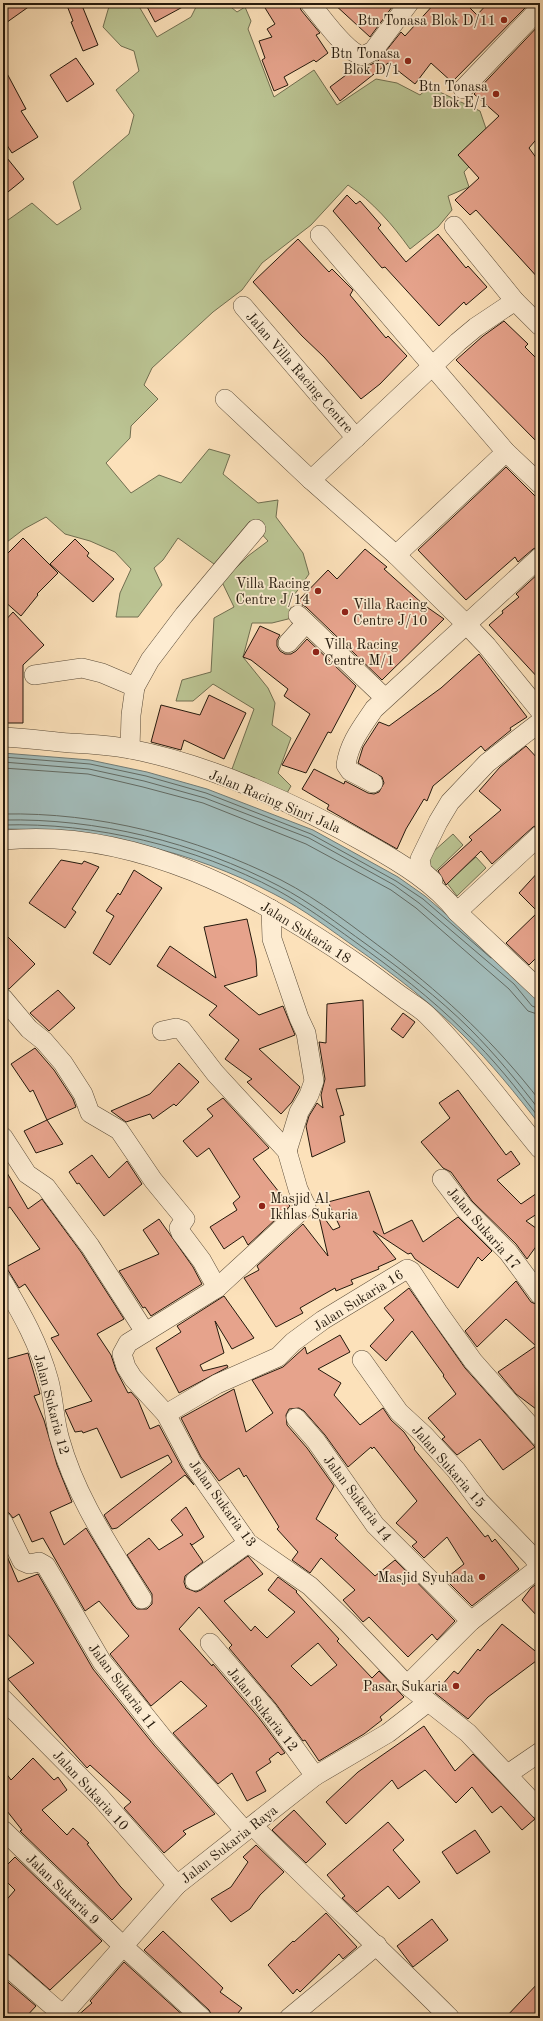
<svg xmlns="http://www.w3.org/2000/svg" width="543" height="2021" font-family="'Old Standard TT',serif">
<rect width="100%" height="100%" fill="#fce1ba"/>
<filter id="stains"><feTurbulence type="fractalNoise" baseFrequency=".005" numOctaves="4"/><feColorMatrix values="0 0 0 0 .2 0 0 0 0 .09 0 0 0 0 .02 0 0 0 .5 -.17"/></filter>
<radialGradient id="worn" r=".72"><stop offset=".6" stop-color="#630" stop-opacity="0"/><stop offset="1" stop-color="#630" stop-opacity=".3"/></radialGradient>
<g fill="#bbc493" stroke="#706e50">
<path d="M110,3H137L157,37L191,17L198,3H226L237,12L245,7L251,21L248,29L274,97L314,70L337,105L376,79L397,83L420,95L429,87L480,111L491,143L464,172L469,187L448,196L452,210L438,227L410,249C392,224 373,202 348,185L311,225L262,263L242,290L213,312L152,368L144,385L158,399L131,426L130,438L106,463L131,493L159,475L181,483L209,449L230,455L223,474L258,503L278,500L276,517L303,553L309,574L290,601L292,618L272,623H252L243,657L268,688L275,703L272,725L291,738L278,773L291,786L283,800L228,780L254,709L213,684L193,701H176L182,680L211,672L214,618L234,607L222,582L248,556L268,541L250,521L214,564L178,538L163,560L154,568L162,585L138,617H116L120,593L131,569L115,552L90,541L65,534L46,517L24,529L3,545V215L8,220L32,203L57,225L81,209L73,182L129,134L134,115L116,90L139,71L134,51L121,46L103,27Z"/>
<path d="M453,834L463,845L434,873L424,860Z"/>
<path d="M476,857L486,868L457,896L447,883Z"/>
</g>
<path fill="#a2bbb9" stroke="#707a74" d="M3,753L90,760L147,772L207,789L313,830L398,877L425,896L520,978L540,1002V1125C516,1094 491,1063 463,1035C432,1004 396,976 359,950C332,931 304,909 274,894C191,850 97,829 3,829Z"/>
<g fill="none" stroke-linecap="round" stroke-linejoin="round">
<g stroke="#636a62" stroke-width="1">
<path d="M3,757L90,764L146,776L206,793L311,834L396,881L423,899L491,958"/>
<path d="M3,762L89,769L144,781L205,798L309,838L394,885L419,903L514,984L532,1006L540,1009"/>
<path d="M3,768L88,774L143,787L203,803L306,844L391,890L416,908L509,989L528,1011L540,1015"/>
<path d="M3,814C99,812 195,837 281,880C320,900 356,929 391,955C449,1000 495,1043 540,1101"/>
<path d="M3,820C97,818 195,842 279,886C310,902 338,924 366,944C402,970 438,997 470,1029C495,1054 518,1082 540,1111"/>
<path d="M3,825C94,822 196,847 277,890C304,905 329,923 354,941C393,969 431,998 465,1032C493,1058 517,1089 540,1119"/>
</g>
</g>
<g fill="#e6a38c" stroke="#24190c" fill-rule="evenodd">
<path d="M3,3H34L3,25Z"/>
<path d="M66,3H81L98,45L83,51L71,22L73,21Z"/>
<path d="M145,3H190L155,22Z"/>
<path d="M262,3H299L301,10L320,33L316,35L328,53L316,62L314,60L284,77L288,85L274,91L262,60L265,58L259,41L272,37L267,29L275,24Z"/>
<path d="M333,3H395L370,37Z"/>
<path d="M435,3H465L477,15L488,3H518L525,8L452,82L431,63L415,84L388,63L340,101L330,87L358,66H368L378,61L401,32L405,36Z"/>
<path d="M540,24V135L529,148L540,163V280L476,210L470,215L455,200L479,178L458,155L499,116L474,94Z"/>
<path d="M76,58L94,84L67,102L50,75Z"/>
<path d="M3,66L26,109L21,111L38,137L12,153L3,139Z"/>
<path d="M3,153L24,179L3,196Z"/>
<path d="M347,195L356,204L360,201L381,225L378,228L406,262L438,234L466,268L468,266L487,287L466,305L464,302L439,326L385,267L382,268L333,211Z"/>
<path d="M298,239L329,272L332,269L353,290L350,295L386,338L388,336L407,356L380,384L361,399L324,357L302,336L253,282Z"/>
<path d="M504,321L528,344L525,347L540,362V445L456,360L483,336Z"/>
<path d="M506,467L540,501V546L533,549L518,562L515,557L466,600L418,550Z"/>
<path d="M23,538L58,573L37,594L38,595L21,616L3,600V558Z"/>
<path d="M75,539L89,553L87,556L114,579L93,602L50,564Z"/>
<path d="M365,549L387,567L384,569L424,605L444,619L382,680L306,607L297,602L328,570L337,579Z"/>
<path d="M540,572V680L489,625L503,613L502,611L519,597L516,594Z"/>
<path d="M13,612L44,645L23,665V723H3V623Z"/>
<path d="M260,626L280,635L277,640V646L280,651L285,654H291L296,651L307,639L356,686L331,733L328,732L306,773L282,765L310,714L284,696L288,689L251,660L243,657Z"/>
<path d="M479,654L527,717L510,728L511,730L485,751L481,746L433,786L427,801L424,799L406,829L397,849L327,809L329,805L302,789L314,769L344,784L345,781L368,793L374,794L379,792L384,783L382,777L358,763L363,747L379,722L389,726L441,688Z"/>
<path d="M209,695L246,713L224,759L184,740L181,750L151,742L161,705L200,715Z"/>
<path d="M526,746L540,761V824L533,827L492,864L481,851L446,885L438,871L472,840L469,837L501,810L479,791L500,767Z"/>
<path d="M61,860L82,864L84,861L99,867L72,909L76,912L65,928L29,903Z"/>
<path d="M134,870L162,888L110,965L93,953L114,916L106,911L118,893L120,895Z"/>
<path d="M540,870V954L529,965L506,943L538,912L519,893Z"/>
<path d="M247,919L256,959L257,976L224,986L259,1015L283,1006L295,1035L259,1049L300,1087L292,1102L281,1114L247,1082L252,1079L225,1059L239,1040L209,1015L217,1006L157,966L170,946L216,978L204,927Z"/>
<path d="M3,932L35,964L9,989L3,987Z"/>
<path d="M58,990L75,1008L49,1031L30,1013Z"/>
<path d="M363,1000L365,1086L336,1089L344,1115L340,1116L345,1142L312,1157L306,1126L309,1116L317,1103L323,1108L321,1095L325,1079L319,1042L326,1043L327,1004Z"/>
<path d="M403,1013L415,1022L403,1038L391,1029Z"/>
<path d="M35,1048L54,1070L73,1099L76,1107L47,1120L33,1090L30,1092L11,1064Z"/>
<path d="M179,1063L199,1082L176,1106L174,1104L153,1119L150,1114L126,1122L111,1111L150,1094Z"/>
<path d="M458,1090L506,1155L511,1151L520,1164L497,1180L521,1204L540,1191V1212L526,1221L540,1231V1241L527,1259L516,1244L472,1201L451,1172L443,1168L421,1142L450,1118L439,1103Z"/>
<path d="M223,1098L269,1148L253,1159L290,1206L248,1245L243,1236L224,1249L210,1227L237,1210L233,1203L240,1197L209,1148L197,1157L183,1141L213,1116L207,1109Z"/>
<path d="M47,1120L63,1144L36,1153L24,1131Z"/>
<path d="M92,1155L109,1178L127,1161L142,1184L104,1216L79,1183L77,1184L69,1172Z"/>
<path d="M3,1166L28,1209L42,1199L81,1252L124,1319L97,1334L111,1355L116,1370L128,1393L131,1392L138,1400L150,1429L159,1425L182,1468L194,1485L185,1475L117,1528L112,1529L104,1515L172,1462L168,1455L121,1478L97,1428L83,1433L82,1431L75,1432L65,1410L92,1401L51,1338L59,1335L25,1284L19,1288L6,1267L40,1249L10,1207L3,1211Z"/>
<path d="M369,1191L384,1234L412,1220L423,1242L458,1217L492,1251L482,1261L478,1257L458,1288L415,1259L411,1253L408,1254L373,1231L396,1259L378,1267L379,1269L351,1280L353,1284L336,1291L335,1288L300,1308L303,1313L276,1327L244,1278L259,1270L257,1266L303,1224L328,1256L317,1208L333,1230L340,1227L328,1202Z"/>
<path d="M159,1219L193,1267L202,1284L151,1316L145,1307L143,1308L119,1271L159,1254L143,1230Z"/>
<path d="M516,1281L531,1302L540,1306V1412L516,1394L498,1372L536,1346L506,1319L477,1347L465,1331Z"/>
<path d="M409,1288L465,1368L535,1447L503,1470L480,1439L457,1455L442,1439L445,1437L428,1418L456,1394L443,1376L444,1375L412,1331L386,1361L370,1346L394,1320L384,1308Z"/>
<path d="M224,1296L254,1338L232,1349L215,1321L224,1353L200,1365L203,1371L227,1365L228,1367L179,1393L156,1348L181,1332L177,1326Z"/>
<path d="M340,1335L350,1352L318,1369L341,1383L334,1395L360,1425L383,1408L391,1420L404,1432L415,1448L414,1449L485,1537L488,1535L492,1542L495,1539L519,1569L472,1606L445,1579L464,1564L447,1537L424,1558L412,1546L417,1542L396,1523L417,1501L374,1447L372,1449L371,1447L348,1467L325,1435L304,1411L299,1408L289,1409L286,1415L287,1425L307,1448L334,1486L316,1519L338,1535L335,1538L375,1576L395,1560L455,1621L437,1640L432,1634L408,1657L369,1617L363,1622L343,1600L355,1590L321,1558L310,1573L292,1560L298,1552L277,1529L279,1527L246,1475L244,1477L239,1468L219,1481L201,1457L181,1418L234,1389L246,1432L273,1413L252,1380L283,1367L305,1347L307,1354Z"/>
<path d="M28,1353L40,1394L34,1396L44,1420L57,1465L72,1502L50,1512L64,1545L86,1528L133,1605L137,1609H147L152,1604V1594L127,1555L149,1538L159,1550L183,1535L171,1520L186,1507L204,1537L192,1545L190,1543L203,1562L185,1576L184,1582L186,1588L196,1592L201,1590L248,1556L263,1574L224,1601L251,1631L255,1626L267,1638L295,1612L268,1590L278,1577L297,1591L296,1592L339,1639L337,1641L372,1678L379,1671L404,1697L380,1717L382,1720L364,1734L319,1761L305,1740L303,1741L276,1704L229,1648L232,1645L199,1607L179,1629L212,1666L213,1664L259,1718L285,1753L281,1755L278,1752L269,1759L271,1762L256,1772L266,1791L247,1801L232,1773L218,1784L173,1733L207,1706L181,1681L151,1706L110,1654L129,1636L99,1601L85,1611L43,1538L32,1542L19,1514L13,1518L9,1513L3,1511V1360ZM318,1643L337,1665L311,1686L291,1666Z"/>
<path d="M3,1547L18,1582L38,1574L93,1669L154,1745L215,1814L183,1831L186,1834L164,1853L124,1808L131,1802L90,1765L87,1768L8,1679L34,1663L3,1629Z"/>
<path d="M540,1581V1619L522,1600L531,1588Z"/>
<path d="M502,1624L540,1655V1658L488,1697L468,1719L435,1693L454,1671L458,1674L478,1649L480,1651Z"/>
<path d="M424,1726L455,1771L473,1754L535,1819L522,1830L501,1806L492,1813L472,1787L456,1803L425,1770L398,1789L392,1780L346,1824L326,1802L358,1772Z"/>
<path d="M33,1758L54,1780L58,1777L67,1790L42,1810L67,1835L73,1828L89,1843L87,1844L120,1886L132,1899L112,1920L20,1831L22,1830L3,1806V1769L11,1780Z"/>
<path d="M294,1810L326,1844L306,1863L272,1830Z"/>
<path d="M388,1822L404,1840L393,1850L420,1882L399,1899L388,1886L357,1912L342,1898L345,1896L327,1875Z"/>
<path d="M475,1830L490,1852L457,1874L442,1852Z"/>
<path d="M256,1845L284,1872L260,1895L250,1909L231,1922L211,1899L231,1887L248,1862L243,1857Z"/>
<path d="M15,1857L102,1941L50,1990L10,1955L3,1952V1904L15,1890L3,1878V1869Z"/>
<path d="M326,1913L357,1947L343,1959L339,1954L300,1992L297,1989L293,1994L268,1965L293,1941L294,1942Z"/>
<path d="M432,1919L448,1940L413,1967L397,1946Z"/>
<path d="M163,1931L223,1988L220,1992L242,2008L234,2018H213L209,2010L144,1950Z"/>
<path d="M124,1962L186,2018H75L92,2003L90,2001Z"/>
<path d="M3,1978L36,2006L25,2018H13L3,2009Z"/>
<path d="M540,1981V2018H505Z"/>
</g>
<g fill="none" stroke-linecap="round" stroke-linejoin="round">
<defs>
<g id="street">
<path d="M310,3C322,17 346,53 363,56L373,51L409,3"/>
<path d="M463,89L540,8"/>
<path d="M454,226L515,301L540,326"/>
<path d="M320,235L506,452L540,484"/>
<path d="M243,306L356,438"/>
<path d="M225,399L311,480L396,555L467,625L487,646L540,711"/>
<path d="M311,480L458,342L476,327L515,301"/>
<path d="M396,555L506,452"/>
<path d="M298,615L385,698"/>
<path d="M288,643L306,623"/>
<path d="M34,675L82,668L102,673L135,687"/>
<path d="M3,737C25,738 47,741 70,743C90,744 110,745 130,749C209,764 299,805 369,845C401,863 434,883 457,912L540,990"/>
<path d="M130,749L131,715L135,687L150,660L184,615L256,529"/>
<path d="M373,783L350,771L346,765C349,743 362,727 374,709L540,557"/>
<path d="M3,840C134,827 258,894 362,967C376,977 390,988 404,998C411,1003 420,1008 427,1015C468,1056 503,1104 540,1149"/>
<path d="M433,881L422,871L420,859L438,822L450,802L487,763L540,722"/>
<path d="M271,909L272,939L299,1018L306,1033L314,1081L309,1095L299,1112L287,1151"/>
<path d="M457,912L540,835"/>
<path d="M3,998L29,1029L44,1041L63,1063L83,1094L90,1113L119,1130L153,1180L185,1219L179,1228L181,1233L202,1261L217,1288"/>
<path d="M162,1031L176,1028L182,1030L215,1073L287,1151L298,1189L306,1206L217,1288L128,1343L122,1354L126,1367L133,1378L166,1414L192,1463L248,1543L310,1586L348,1623L407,1685L468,1733L540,1810"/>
<path d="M3,1137L27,1174L46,1187L90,1246L145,1332"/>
<path d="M442,1179L464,1208L508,1252L540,1295"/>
<path d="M3,1282C22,1314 39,1344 49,1381C54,1400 54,1421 60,1440C76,1498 111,1548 142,1599"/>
<path d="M362,1360L399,1412L424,1435L456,1470L479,1501L533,1557L540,1567L471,1621L407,1685"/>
<path d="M166,1414L217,1384L278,1357L293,1342L323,1320L407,1269L411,1271L438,1312L473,1361L540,1437"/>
<path d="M296,1418L316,1441L375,1525L471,1621"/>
<path d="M3,1522L22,1561L29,1564L39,1562L46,1566L102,1662L163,1738L245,1831"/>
<path d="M195,1581L248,1543"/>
<path d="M210,1643L268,1711L315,1776"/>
<path d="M3,1699L100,1797L177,1885"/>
<path d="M508,1774L540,1752"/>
<path d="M253,1826C318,1891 385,1953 450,2018"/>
<path d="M3,1830L124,1947L202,2018"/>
<path d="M3,1963L63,2015"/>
<path d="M60,2018L177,1885L315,1776L388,1733L428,1702"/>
<path d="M289,2018L377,1945"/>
</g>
</defs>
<use href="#street" stroke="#5a4b38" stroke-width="20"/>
<use href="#street" stroke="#fdecd2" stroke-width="19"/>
</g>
<g fill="#8f2418" stroke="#fdecd2" stroke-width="1.5">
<circle cx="504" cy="20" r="4"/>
<circle cx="408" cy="61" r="4"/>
<circle cx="496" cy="94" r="4"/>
<circle cx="318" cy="591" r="4"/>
<circle cx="345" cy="612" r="4"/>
<circle cx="316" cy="652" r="4"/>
<circle cx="262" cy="1206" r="4"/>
<circle cx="482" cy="1577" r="4"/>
<circle cx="456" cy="1686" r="4"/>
</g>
<g text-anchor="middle" stroke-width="3.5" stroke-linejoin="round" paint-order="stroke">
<g font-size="14" fill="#24190c" stroke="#fdecd2" text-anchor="end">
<text x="496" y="25">Btn Tonasa Blok D/11</text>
<text x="400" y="58">Btn Tonasa<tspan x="400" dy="16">Blok D/1</tspan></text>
<text x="488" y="91">Btn Tonasa<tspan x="488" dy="16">Blok E/1</tspan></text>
<text x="310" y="588">Villa Racing<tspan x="310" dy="16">Centre J/14</tspan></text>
<text x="353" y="609" text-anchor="start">Villa Racing<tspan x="353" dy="16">Centre J/10</tspan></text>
<text x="324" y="649" text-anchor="start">Villa Racing<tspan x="324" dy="16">Centre M/1</tspan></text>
<text x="270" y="1203" text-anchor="start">Masjid Al<tspan x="270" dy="16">Ikhlas Sukaria</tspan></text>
<text x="474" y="1582">Masjid Syuhada</text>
<text x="448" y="1691">Pasar Sukaria</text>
</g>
<g font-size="14" fill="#24190c" stroke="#fdecd2">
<text transform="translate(300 372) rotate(49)" y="5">Jalan Villa Racing Centre</text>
<text transform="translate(275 801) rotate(23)" y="5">Jalan Racing Sinri Jala</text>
<text transform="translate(306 932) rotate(32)" y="5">Jalan Sukaria 18</text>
<text transform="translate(484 1228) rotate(49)" y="5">Jalan Sukaria 17</text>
<text transform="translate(358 1300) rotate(-32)" y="5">Jalan Sukaria 16</text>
<text transform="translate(52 1404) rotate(75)" y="5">Jalan Sukaria 12</text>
<text transform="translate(449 1466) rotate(49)" y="5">Jalan Sukaria 15</text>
<text transform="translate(358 1498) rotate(53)" y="5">Jalan Sukaria 14</text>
<text transform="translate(223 1503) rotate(54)" y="5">Jalan Sukaria 13</text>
<text transform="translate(123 1686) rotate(53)" y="5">Jalan Sukaria 11</text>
<text transform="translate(263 1709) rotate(51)" y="5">Jalan Sukaria 12</text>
<text transform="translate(91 1790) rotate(47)" y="5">Jalan Sukaria 10</text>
<text transform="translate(229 1844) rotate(-38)" y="5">Jalan Sukaria Raya</text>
<text transform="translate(63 1889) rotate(44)" y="5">Jalan Sukaria 9</text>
</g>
</g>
<rect width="543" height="2021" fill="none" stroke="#fce1ba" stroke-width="16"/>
<rect x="4" y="4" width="535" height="2013" fill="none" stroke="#24190c" stroke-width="2"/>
<rect x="8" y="8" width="527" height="2005" fill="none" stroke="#24190c"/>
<rect width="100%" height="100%" filter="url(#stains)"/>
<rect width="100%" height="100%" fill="url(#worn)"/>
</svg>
